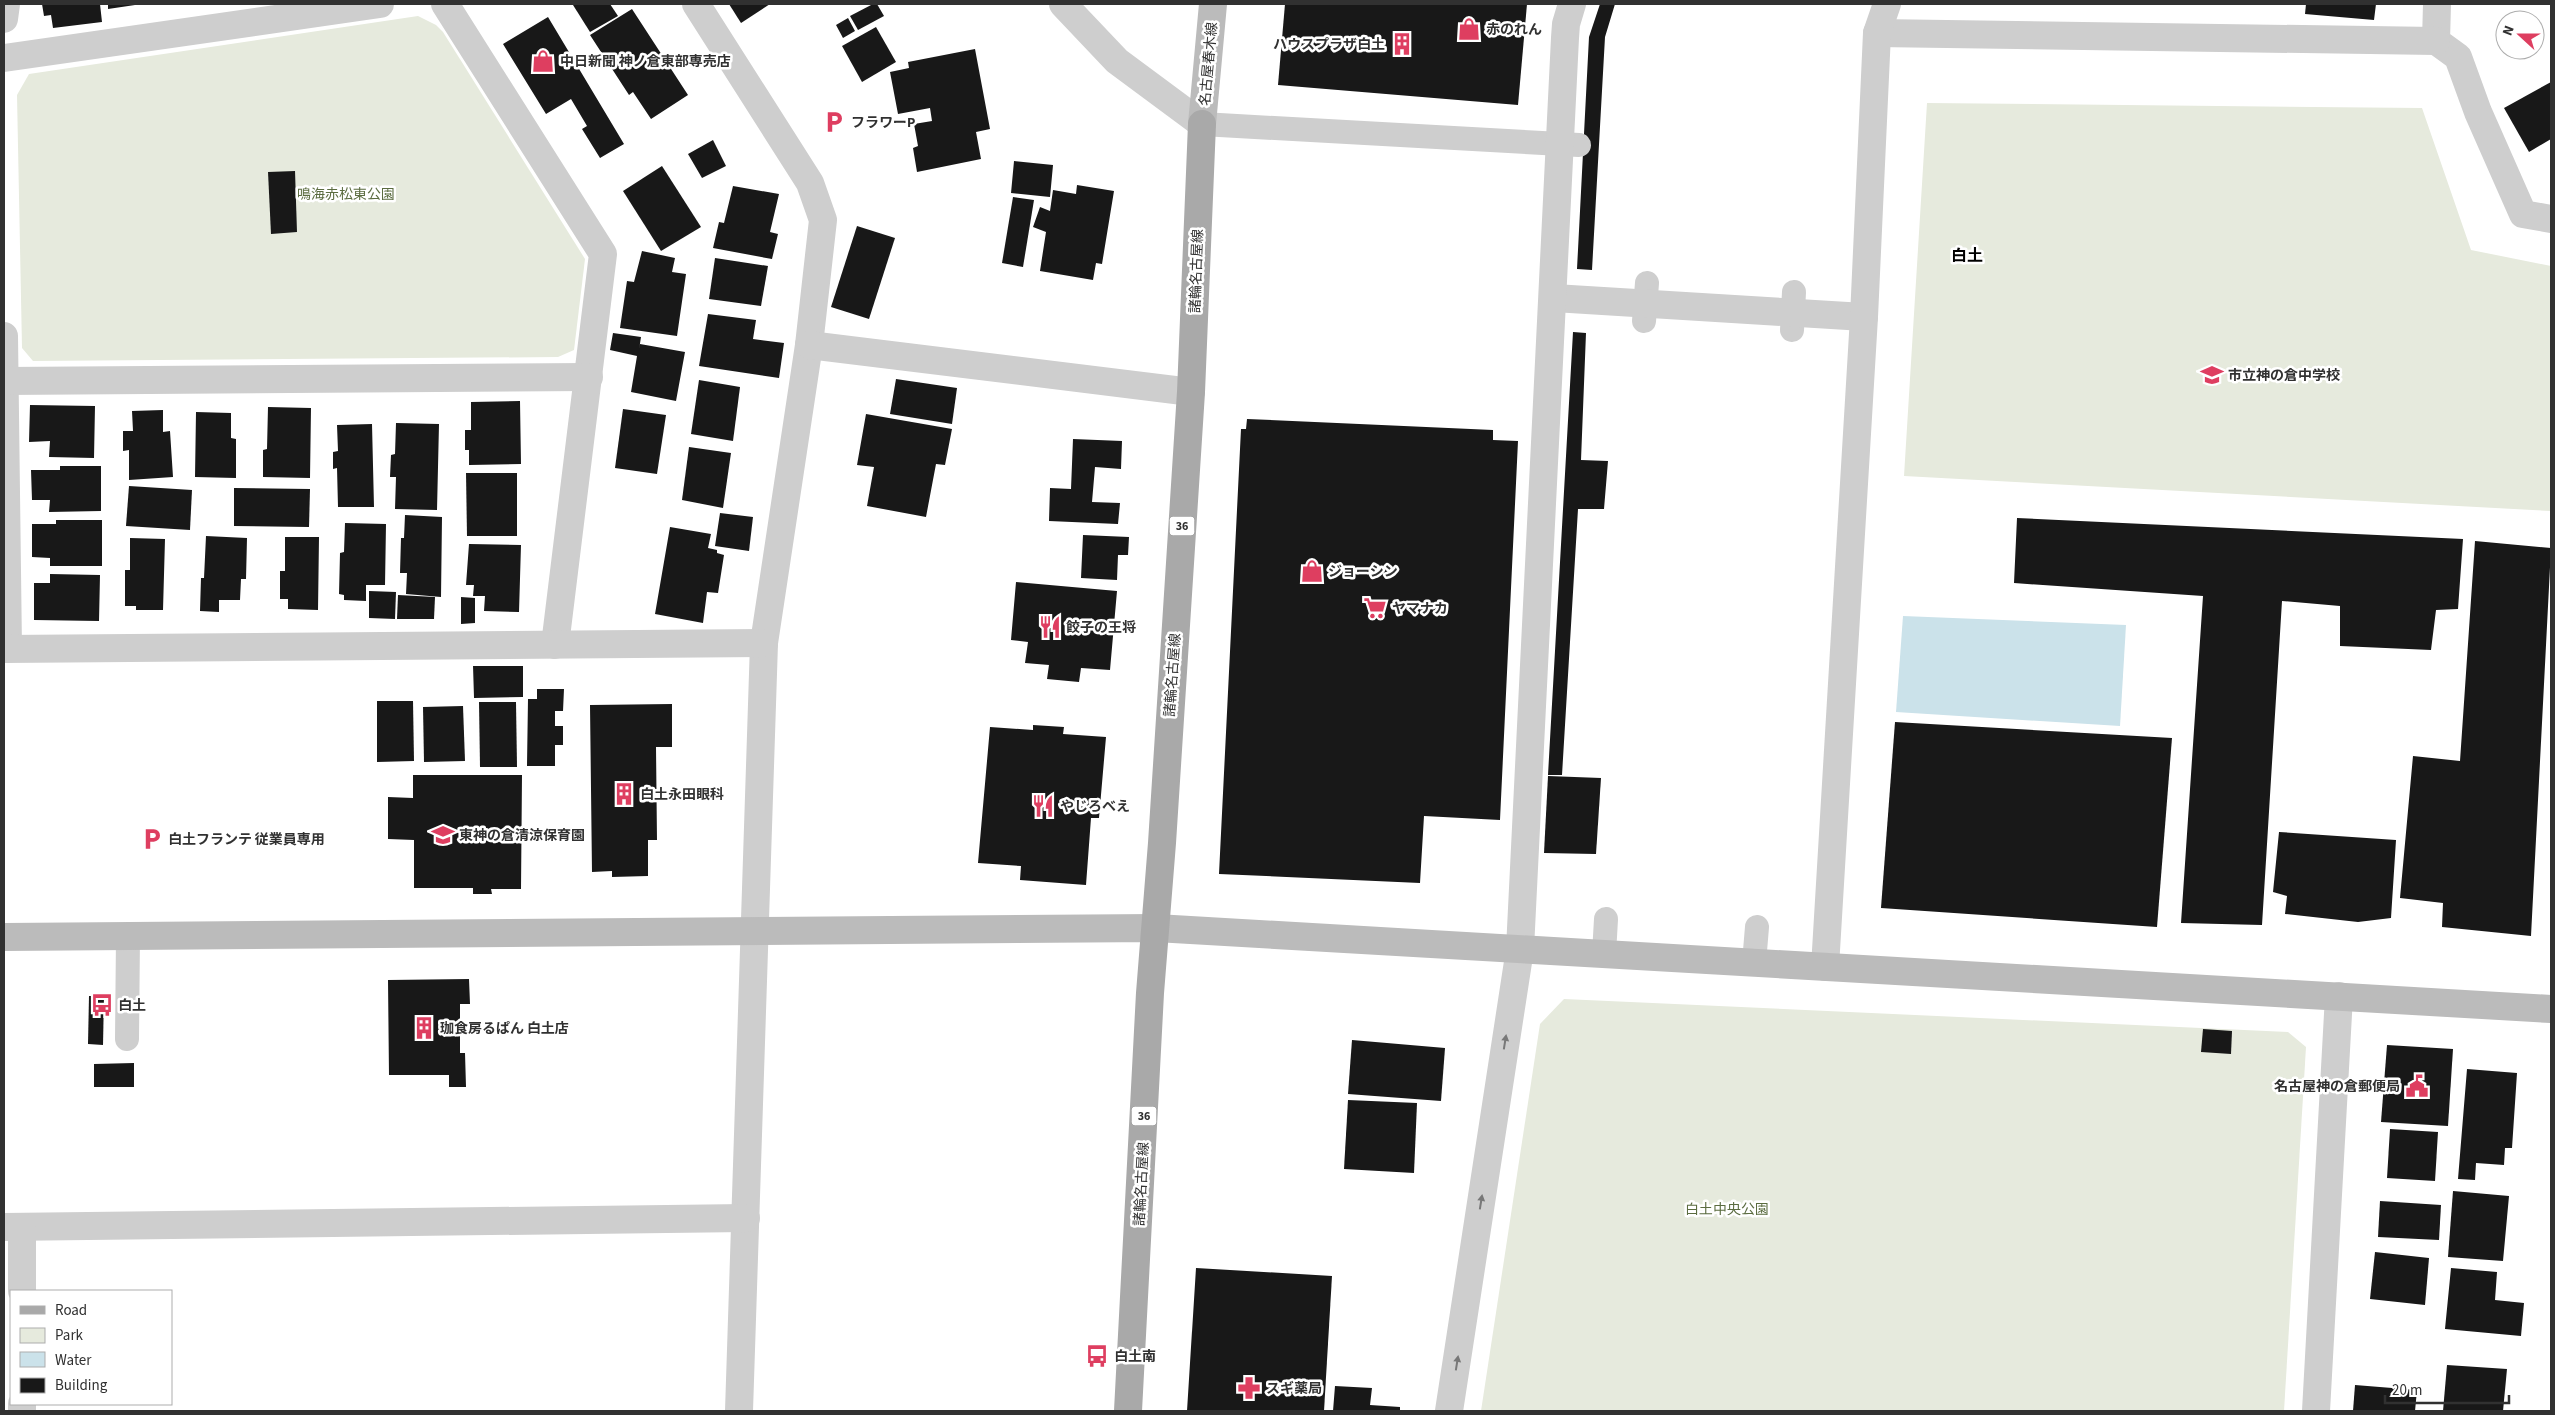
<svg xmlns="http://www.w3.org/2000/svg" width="2555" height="1415" font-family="'Source Sans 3','Noto Sans JP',sans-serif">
<rect width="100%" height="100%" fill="#fff"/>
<g fill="#e6eadd">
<path d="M418,16L436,25L443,32L585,259L574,350L558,357L33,361L22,348L17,95L29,74Z"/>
<path d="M1927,103L2422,108L2471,250L2551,266V511L1904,476Z"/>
<path d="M1564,999L2288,1032L2306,1047L2284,1411H1481L1540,1024Z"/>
</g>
<path fill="#cbe2ea" d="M1903,616L2126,625L2120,726L1896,712Z"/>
<g fill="#181818">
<path d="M42,4H100L102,22L53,28L51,15L44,16Z"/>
<path d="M108,4H135V5L108,9Z"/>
<path d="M576,4H610L618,16L590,32L573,5Z"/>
<path d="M729,4H770L741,23Z"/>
<path d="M873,4H877L884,16L858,30L850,16Z"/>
<path d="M1285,4H1527L1518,105L1278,85Z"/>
<path d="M1600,4H1615L1605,37L1592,270L1577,269L1589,37Z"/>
<path d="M2306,4H2376L2374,20L2305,14Z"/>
<path d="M632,9L688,95L651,119L633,92L629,95L590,35Z"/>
<path d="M548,17L624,144L600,158L582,129L587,126L571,99L546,114L503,44Z"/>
<path d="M848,18L855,31L843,38L836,25Z"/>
<path d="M876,27L896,62L862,82L842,46Z"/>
<path d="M975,49L990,129L976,132L981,159L917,172L913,148L918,146L914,124L932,121L930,108L898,114L890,72L909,68L908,62Z"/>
<path d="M2551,82V139L2529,152L2504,108Z"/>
<path d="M713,140L726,166L702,178L688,154Z"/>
<path d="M1014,161L1053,165L1050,197L1011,193Z"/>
<path d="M662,166L701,227L661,251L623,191Z"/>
<path d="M295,171L297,232L271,234L268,172Z"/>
<path d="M1077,185L1114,191L1102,264L1096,263L1093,280L1040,271L1046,232L1033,227L1040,207L1050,211L1053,190L1076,194Z"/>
<path d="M733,186L779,194L770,232L778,234L772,259L713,248L719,222L724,223Z"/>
<path d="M1013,197L1034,200L1023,267L1002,263Z"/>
<path d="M857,226L895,238L869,319L831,307Z"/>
<path d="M642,251L675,258L672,272L686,274L677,336L620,328L627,281L634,282Z"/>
<path d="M715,258L768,266L761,306L709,299Z"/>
<path d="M708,314L756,320L753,339L784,343L779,378L699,366Z"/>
<path d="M1573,332L1586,333L1581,460L1608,461L1604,509H1578L1562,775H1548Z"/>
<path d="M613,333L641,337L639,350L640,344L685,352L676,401L631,392L637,356L610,350Z"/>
<path d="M896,379L957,388L952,424L890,414Z"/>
<path d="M699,380L740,387L733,441L691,434Z"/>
<path d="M520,401L521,464L469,465V450H465V430H471V402Z"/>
<path d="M30,405L95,406L94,458L49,457L50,441L29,442Z"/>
<path d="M268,407L311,408L310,478L263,477V450L267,449Z"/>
<path d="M623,409L666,415L657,474L615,468Z"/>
<path d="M163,410V432L170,431L173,477L129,480V450L123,451V431H133L132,411Z"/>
<path d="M196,412L231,413V438L236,439V478L195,477Z"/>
<path d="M866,414L952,429L945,465L936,464L926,517L867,506L874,467L857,465Z"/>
<path d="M1247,419L1493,430V440L1518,441L1500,820L1424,816L1420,883L1219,874L1241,429H1246Z"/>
<path d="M396,423L439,424L437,510L395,509L396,477H390L391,455L395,454Z"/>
<path d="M372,424L374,507H338L337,468L333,469V452L338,451L337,425Z"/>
<path d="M1073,439L1122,441L1121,469L1095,467L1092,502L1120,503L1118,524L1049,521L1050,488L1071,489Z"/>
<path d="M689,447L731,453L723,508L682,500Z"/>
<path d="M60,466H101V511L49,512L50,500H32L31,470H60Z"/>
<path d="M466,473H517V536H467Z"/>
<path d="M129,486L192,490L190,530L126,526Z"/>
<path d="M234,488L310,489L309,527L234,526Z"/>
<path d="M720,513L753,517L749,551L715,546Z"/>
<path d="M405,515L442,517L441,597L406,594L407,573H400L401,538H404Z"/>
<path d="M2017,518L2463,539L2458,609L2436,610L2431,650L2340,646V606L2282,601L2262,925L2181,923L2203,596L2014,583Z"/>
<path d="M56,520H102V566H50V558L32,557V524H56Z"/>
<path d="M345,523L386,524L385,585H366V601L344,600V595L339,594L340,553L344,552Z"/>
<path d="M670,527L711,534L708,548L717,550V553L724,555L718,593L707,592L703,623L655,614Z"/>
<path d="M1083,535L1129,537L1128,555H1118L1117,580L1081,578Z"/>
<path d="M206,536L247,538L246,579H241L240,600H219V612L200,611L201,578H204Z"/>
<path d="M285,537H319L318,610L288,609V599H280V571H285Z"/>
<path d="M130,538L165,539L163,610H136V606H125V570H130Z"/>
<path d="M2475,541L2551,548L2531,936L2442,927L2443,903L2400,898L2413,756L2460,761Z"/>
<path d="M469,544L521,545L519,612L484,611L485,596H473L474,585H466Z"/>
<path d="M50,574L100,575L99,621L34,620V583H50Z"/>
<path d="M1016,582L1117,591L1110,670L1081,668L1079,682L1047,679L1049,665L1025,663L1028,642L1011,640Z"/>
<path d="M369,591L396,592L395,619L369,618Z"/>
<path d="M398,595L435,597L434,619H397Z"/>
<path d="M461,597L475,598V623L461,624Z"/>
<path d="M473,666H523V697L474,698Z"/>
<path d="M537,689H564L563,711H555V726H563V745H555V766H527L528,699H537Z"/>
<path d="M377,701H413L414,761L377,762Z"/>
<path d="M479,702H516L517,767H480Z"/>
<path d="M672,704V747H656L657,840H648V876L612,877V871L592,872L590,705Z"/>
<path d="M463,706L465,761L424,762L423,707Z"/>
<path d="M1895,722L2172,738L2157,927L1881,908Z"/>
<path d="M1033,725L1064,727L1063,734L1106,737L1099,818H1091L1086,885L1020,880L1021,866L978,863L990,727L1033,730Z"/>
<path d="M413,775H522L521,889H491L492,894H473V888H414V840L388,839V797L413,798Z"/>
<path d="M1548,776L1601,778L1596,854L1544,853Z"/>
<path d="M2279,832L2396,840L2391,918L2358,922L2285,914L2287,896L2273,892Z"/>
<path d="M469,979L470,1004H460V1053H465L466,1087H449V1075H389L388,980Z"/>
<path d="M89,996H104L103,1045L88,1044Z"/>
<path d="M2203,1029L2232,1031L2231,1054L2201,1052Z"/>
<path d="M1352,1040L1445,1048L1441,1101L1348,1094Z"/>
<path d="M2387,1045L2453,1049L2448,1126L2381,1122Z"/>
<path d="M134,1063V1087H94V1064Z"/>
<path d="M2467,1069L2517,1073L2512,1148H2505L2504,1165L2476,1163L2475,1180L2458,1179Z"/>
<path d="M1348,1100L1417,1103L1414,1173L1344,1169Z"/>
<path d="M2390,1129L2438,1132L2435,1181L2387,1178Z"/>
<path d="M2453,1191L2509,1196L2503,1261L2448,1257Z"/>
<path d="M2380,1201L2441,1205L2439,1240L2378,1237Z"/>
<path d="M2375,1252L2429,1258L2425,1305L2370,1299Z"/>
<path d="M1196,1268L1332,1276L1324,1411H1187Z"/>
<path d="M2451,1268L2497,1272L2495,1300L2524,1303L2521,1336L2445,1329Z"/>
<path d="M2447,1365L2507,1369L2503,1411H2443Z"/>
<path d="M2355,1385L2417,1390L2415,1411H2353Z"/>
<path d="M1335,1386L1372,1388L1370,1405L1400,1407V1411H1333Z"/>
</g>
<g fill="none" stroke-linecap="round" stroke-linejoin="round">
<g stroke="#cecece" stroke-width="24">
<path d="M1202,124L1579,145"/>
<path d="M1644,321L1647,283"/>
<path d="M1792,330L1794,292"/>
<path d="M1604,954L1606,919"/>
<path d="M1754,963L1757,927"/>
<path d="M127,1039L128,936"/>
</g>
<g stroke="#cecece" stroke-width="28">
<path d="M445,4L603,254L555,645"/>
<path d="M696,4L810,183L823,220L809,345L764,643L739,1411"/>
<path d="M1063,4L1117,61L1202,124"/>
<path d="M2437,4L2436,41L2458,57L2478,112L2523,214L2551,219"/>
<path d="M4,19L6,4"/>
<path d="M1877,33L2436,41"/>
<path d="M4,58L380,4"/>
<path d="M1554,298L1864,317"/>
<path d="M4,336L8,649"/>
<path d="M809,345L1191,392"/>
<path d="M4,381L589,377"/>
<path d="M4,649L764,643"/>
<path d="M1825,967L1864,317L1877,33L1887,4"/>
<path d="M4,1227L746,1218"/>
<path d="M22,1227V1291"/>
<path d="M22,1404V1411"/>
<path d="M1449,1411L1520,949L1565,38L1566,24L1572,4"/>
<path d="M2316,1411L2339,996"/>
</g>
<g stroke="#bbb" stroke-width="28">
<path d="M1202,124L1213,4"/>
<path d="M4,937L1156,928L2551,1009"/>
</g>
<path stroke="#a9a9a9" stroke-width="28" d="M1128,1411L1150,993L1162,843L1191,392L1202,124"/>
</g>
<defs><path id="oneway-solid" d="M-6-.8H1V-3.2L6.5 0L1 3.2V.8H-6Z" transform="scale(1.25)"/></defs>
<g fill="#787878">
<use href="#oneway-solid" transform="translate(1505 1042) rotate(-81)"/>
<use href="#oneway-solid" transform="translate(1481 1202) rotate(-81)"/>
<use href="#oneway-solid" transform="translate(1457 1363) rotate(-81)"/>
</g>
<defs>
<symbol id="shop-bare" viewBox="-9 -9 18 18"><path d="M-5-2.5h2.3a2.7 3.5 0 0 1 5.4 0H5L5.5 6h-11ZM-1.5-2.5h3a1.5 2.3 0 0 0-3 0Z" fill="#de3e60" stroke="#fff" stroke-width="2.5" paint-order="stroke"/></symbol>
<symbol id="building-bare" viewBox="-9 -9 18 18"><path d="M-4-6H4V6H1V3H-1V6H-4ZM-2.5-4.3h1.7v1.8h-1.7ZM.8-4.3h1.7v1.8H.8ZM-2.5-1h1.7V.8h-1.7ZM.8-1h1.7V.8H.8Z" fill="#de3e60" stroke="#fff" stroke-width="2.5" paint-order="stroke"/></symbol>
<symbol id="parking-bare" viewBox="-9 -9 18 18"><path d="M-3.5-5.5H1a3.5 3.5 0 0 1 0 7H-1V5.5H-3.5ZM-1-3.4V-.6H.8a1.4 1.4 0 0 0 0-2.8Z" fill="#de3e60" stroke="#fff" stroke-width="2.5" paint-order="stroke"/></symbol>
<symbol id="school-bare" viewBox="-9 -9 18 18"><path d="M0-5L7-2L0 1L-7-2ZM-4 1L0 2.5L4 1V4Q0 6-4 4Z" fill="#de3e60" stroke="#fff" stroke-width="2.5" paint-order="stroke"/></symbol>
<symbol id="supermarket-bare" viewBox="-9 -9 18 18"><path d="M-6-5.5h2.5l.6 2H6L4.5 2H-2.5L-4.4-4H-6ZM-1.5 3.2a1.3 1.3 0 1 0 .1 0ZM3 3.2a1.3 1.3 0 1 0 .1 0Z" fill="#de3e60" stroke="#fff" stroke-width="2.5" paint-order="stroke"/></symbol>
<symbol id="restaurant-bare" viewBox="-9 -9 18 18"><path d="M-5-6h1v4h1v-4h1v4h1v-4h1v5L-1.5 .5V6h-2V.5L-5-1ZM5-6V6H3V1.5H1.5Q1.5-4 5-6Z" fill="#de3e60" stroke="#fff" stroke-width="2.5" paint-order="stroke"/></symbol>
<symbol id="bus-bare" viewBox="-9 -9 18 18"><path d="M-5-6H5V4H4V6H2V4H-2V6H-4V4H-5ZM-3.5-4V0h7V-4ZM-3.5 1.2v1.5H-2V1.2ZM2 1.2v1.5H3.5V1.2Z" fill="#de3e60" stroke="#fff" stroke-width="2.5" paint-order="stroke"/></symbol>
<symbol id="civic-bare" viewBox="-9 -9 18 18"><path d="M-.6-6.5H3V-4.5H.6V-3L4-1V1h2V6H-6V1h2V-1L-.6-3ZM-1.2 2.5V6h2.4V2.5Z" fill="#de3e60" stroke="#fff" stroke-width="2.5" paint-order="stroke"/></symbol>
<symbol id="pharmacy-bare" viewBox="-9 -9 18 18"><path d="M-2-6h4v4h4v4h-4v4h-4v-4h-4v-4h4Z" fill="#de3e60" stroke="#fff" stroke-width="2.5" paint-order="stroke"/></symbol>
</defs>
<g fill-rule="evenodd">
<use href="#shop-bare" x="1453" y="13" width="32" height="32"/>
<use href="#building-bare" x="1386" y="28" width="32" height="32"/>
<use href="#shop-bare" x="527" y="45" width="32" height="32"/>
<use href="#parking-bare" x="818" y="106" width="32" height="32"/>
<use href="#school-bare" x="2196" y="359" width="32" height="32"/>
<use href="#shop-bare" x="1296" y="555" width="32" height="32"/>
<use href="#supermarket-bare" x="1359" y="592" width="32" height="32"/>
<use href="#restaurant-bare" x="1034" y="611" width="32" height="32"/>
<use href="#building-bare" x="608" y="778" width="32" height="32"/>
<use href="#restaurant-bare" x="1027" y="790" width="32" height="32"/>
<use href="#school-bare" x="427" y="819" width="32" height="32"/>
<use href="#parking-bare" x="136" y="823" width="32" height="32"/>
<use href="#bus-bare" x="86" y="989" width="32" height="32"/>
<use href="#building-bare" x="408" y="1012" width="32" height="32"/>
<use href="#civic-bare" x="2401" y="1070" width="32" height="32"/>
<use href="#bus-bare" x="1081" y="1340" width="32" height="32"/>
<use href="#pharmacy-bare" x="1233" y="1372" width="32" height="32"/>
</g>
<g text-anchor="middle" stroke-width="5" stroke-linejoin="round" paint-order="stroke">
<g fill="#fff" stroke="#6f6f6f" stroke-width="1">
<rect x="1169.5" y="516.5" width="25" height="19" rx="4"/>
<rect x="1131.5" y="1106.5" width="25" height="19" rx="4"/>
</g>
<g font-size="12" font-weight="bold" fill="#313131">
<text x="1182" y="530">36</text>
<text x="1144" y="1120">36</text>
</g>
<g font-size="14" font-weight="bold" fill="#313131" stroke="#fff" text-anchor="start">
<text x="1486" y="34">赤のれん</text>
<text x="1385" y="49" text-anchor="end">ハウスプラザ白土</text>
<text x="560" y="66">中日新聞 神ノ倉東部専売店</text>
<text x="851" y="127">フラワーP</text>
<text x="2228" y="380">市立神の倉中学校</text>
<text x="1328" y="576">ジョーシン</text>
<text x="1392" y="613">ヤマナカ</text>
<text x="1066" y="632">餃子の王将</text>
<text x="640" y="799">白土永田眼科</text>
<text x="1060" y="811">やじろべえ</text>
<text x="459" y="840">東神の倉清涼保育園</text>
<text x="168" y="844">白土フランテ 従業員専用</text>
<text x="118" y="1010">白土</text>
<text x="440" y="1033">珈食房るぱん 白土店</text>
<text x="2400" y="1091" text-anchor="end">名古屋神の倉郵便局</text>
<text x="1114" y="1361">白土南</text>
<text x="1266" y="1393">スギ薬局</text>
</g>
<g font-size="14" fill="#313131" stroke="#fff">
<text transform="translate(1208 64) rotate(-85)" y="5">名古屋春木線</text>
<text transform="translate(1196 271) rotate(-88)" y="5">諸輪名古屋線</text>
<text transform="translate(1172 675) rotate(-86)" y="5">諸輪名古屋線</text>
<text transform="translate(1141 1184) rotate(-87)" y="5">諸輪名古屋線</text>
</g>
<g font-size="14" fill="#5b6c40" stroke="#fff">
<text x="346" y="199">鳴海赤松東公園</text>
<text x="1727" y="1214">白土中央公園</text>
</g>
<g font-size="16" font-weight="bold" fill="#000" stroke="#fff">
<text x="1967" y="261">白土</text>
</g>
</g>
<rect width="2555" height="1415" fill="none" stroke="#313131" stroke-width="10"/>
<rect x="10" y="1290" width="162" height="115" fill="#ffffff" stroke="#adadad"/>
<rect x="20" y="1306" width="25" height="8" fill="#a9a9a9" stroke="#adadad"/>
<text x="55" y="1315" font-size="15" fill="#313131">Road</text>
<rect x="20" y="1328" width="25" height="15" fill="#e6eadd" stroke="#adadad"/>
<text x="55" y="1340" font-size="15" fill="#313131">Park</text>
<rect x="20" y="1352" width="25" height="15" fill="#cbe2ea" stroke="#adadad"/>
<text x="55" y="1365" font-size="15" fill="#313131">Water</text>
<rect x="20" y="1378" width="25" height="15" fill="#181818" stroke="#adadad"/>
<text x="55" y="1390" font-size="15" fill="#313131">Building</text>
<g transform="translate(2520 35) rotate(291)"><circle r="24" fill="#ffffff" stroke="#adadad"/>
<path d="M0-4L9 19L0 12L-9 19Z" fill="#de3e60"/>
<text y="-8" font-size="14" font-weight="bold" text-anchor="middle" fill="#313131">N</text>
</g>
<path d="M2385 1395v8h124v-8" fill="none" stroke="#313131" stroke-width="2.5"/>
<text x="2392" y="1395" font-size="15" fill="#313131" stroke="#ffffff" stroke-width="4" paint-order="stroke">20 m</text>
</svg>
